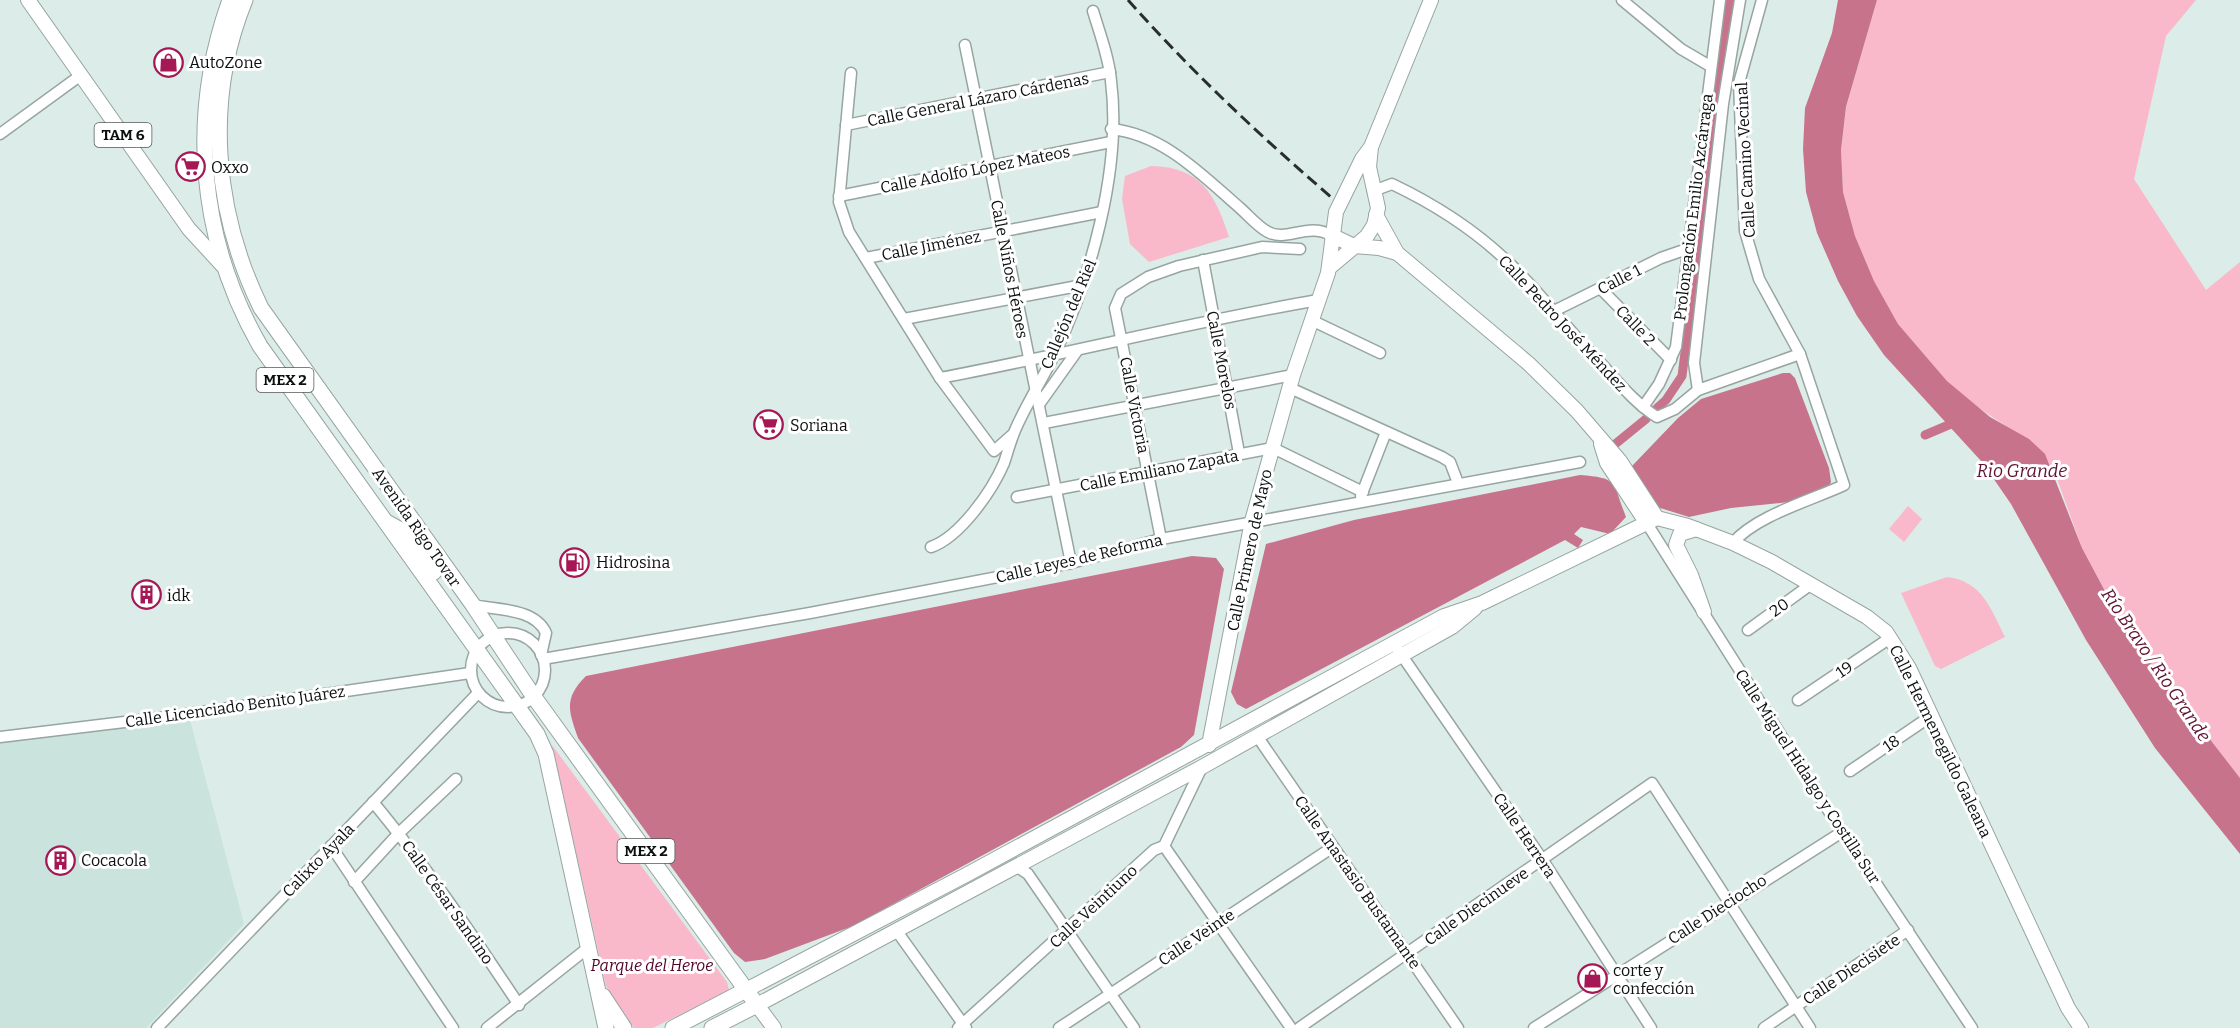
<svg xmlns="http://www.w3.org/2000/svg" width="2240" height="1028" font-family="Bitter,serif">
<rect width="100%" height="100%" fill="#dcece8"/>
<path fill="#cae3dd" d="M190,720L244,924L146,1028H0V742Z"/>
<g fill="#fab9ca">
<path d="M1877,0H2196L2166,36L2134,179L2206,290L2240,262V778L2140,649L2106,593L2082,548L2055,473L2009,428L1970,402L1947,381L1898,324L1874,281L1855,236L1843,192L1841,150L1846,108Z"/>
<path d="M1151,166C1201,167 1215,194 1229,237L1149,262L1130,244L1122,199L1125,176Z"/>
<path d="M1908,506L1922,519L1904,542L1889,529Z"/>
<path d="M1947,577C1982,581 1991,609 2005,637L1941,669L1935,666L1901,593Z"/>
<path d="M552,745L727,982L729,990L653,1028H634L606,986Z"/>
</g>
<g fill="#c8738c">
<path d="M1838,0H1877L1846,107L1841,150L1843,192L1855,236L1874,281L1898,324L1947,381L1990,417L2029,439L2045,454L2082,548L2106,593L2140,649L2240,778V854L2155,748L2086,640L2011,504L1982,462L1884,355L1857,316L1838,281L1817,233L1806,192L1803,149L1805,108L1832,33Z"/>
<path d="M1783,373H1790L1795,378L1829,468L1831,482L1829,486L1789,502L1731,508L1689,517L1657,507L1632,466L1678,418L1701,399Z"/>
<path d="M1580,475C1620,478 1612,482 1626,517L1610,534L1581,527L1574,534L1583,540L1578,548L1565,540L1246,709L1237,704L1231,692L1266,544L1354,520Z"/>
<path d="M1192,556L1216,558L1224,569L1194,735L1181,747L853,926L765,959L745,962L734,953L578,738C568,710 564,698 586,676Z"/>
</g>
<g fill="none" stroke-linecap="round" stroke-linejoin="round">
<g stroke="#c8738c" stroke-width="9">
<path d="M1657,408L1666,400L1682,376L1730,0"/>
<path d="M1925,435L1958,421"/>
<path d="M1614,445L1646,419"/>
</g>
<defs>
<g id="minor">
<path d="M1622,0L1681,49L1710,66"/>
<path d="M965,45L1071,563"/>
<path d="M851,73L839,202L849,232L940,378L994,451L1012,435"/>
<path d="M846,125L1110,72"/>
<path d="M1111,129C1163,134 1202,175 1240,208C1248,215 1258,227 1268,232C1287,242 1307,222 1331,235"/>
<path d="M0,134L81,75"/>
<path d="M1373,191L1392,184C1434,204 1476,231 1509,263C1540,292 1565,327 1595,357C1614,377 1633,402 1657,417L1675,409L1698,390L1800,354"/>
<path d="M839,196L1111,142"/>
<path d="M866,258L1102,212"/>
<path d="M1203,260L1239,453"/>
<path d="M1601,289L1671,360"/>
<path d="M1552,312L1661,258L1687,249"/>
<path d="M904,319L1083,285"/>
<path d="M1311,320L1380,353"/>
<path d="M940,378C1067,354 1191,322 1318,300"/>
<path d="M1290,388L1442,457L1450,462L1458,483"/>
<path d="M1698,390L1694,363L1723,104L1740,0"/>
<path d="M1040,403L1077,351"/>
<path d="M1643,407L1659,384L1676,347L1720,0"/>
<path d="M1044,423L1293,375"/>
<path d="M1361,496L1386,432"/>
<path d="M1017,497L1273,448L1363,492"/>
<path d="M1646,522L1842,832L1972,1028"/>
<path d="M1161,539L1115,308L1121,294L1148,277L1179,266L1262,247L1300,249"/>
<path d="M1733,543C1755,516 1812,500 1844,485L1800,354L1759,279L1745,231L1739,83L1762,0"/>
<path d="M931,547C960,537 992,491 1004,463C1008,451 1011,439 1016,428C1027,403 1042,380 1054,355C1091,278 1122,168 1111,81C1109,58 1100,34 1093,11"/>
<path d="M473,605C497,610 535,608 546,633L541,655"/>
<path d="M1748,630L1810,585"/>
<circle cx="508" cy="670" r="37"/>
<path d="M1394,644L1542,859L1651,1028"/>
<path d="M543,659L810,613L1071,563L1161,539L1580,462"/>
<path d="M1798,700L1890,638"/>
<path d="M1257,736L1458,1028"/>
<path d="M0,737L174,716L470,673"/>
<path d="M1850,771L1931,716"/>
<path d="M373,802C426,866 473,936 519,1005"/>
<path d="M331,846L453,1028"/>
<path d="M1164,846L1291,1028"/>
<path d="M1016,866L1028,874L1134,1028"/>
<path d="M354,882L399,833L456,779"/>
<path d="M896,930L966,1028"/>
<path d="M157,1028L478,693"/>
<path d="M487,1028L589,947"/>
<path d="M958,1028L1154,850L1164,846L1202,767"/>
<path d="M1059,1028L1333,847"/>
<path d="M1299,1028L1652,783L1810,1028"/>
<path d="M1534,1028L1842,832"/>
<path d="M1764,1028L1908,930"/>
</g>
<g id="major">
<path d="M28,0L189,229L223,266"/>
<path d="M1376,215L1397,253L1529,364L1577,411L1620,461L1657,518"/>
<path d="M1331,235L1354,246L1379,248L1397,253"/>
<path d="M1329,268L1367,236L1374,225L1378,208L1369,167L1371,147L1431,0"/>
<path d="M1601,444L1607,463L1646,522"/>
<path d="M1696,529L1680,534L1676,545L1691,575L1704,612"/>
<path d="M1209,745L1252,521L1293,375L1328,273L1336,212L1362,159L1371,147"/>
<path d="M746,990L966,875L1444,616L1482,603L1657,518L1688,526L1733,543L1772,562L1867,617L1886,632L1909,668L2068,1008L2081,1028"/>
<path d="M774,1028L757,1005L1202,767L1452,627L1475,608"/>
</g>
<g id="highway">
<path d="M230,0C188,117 199,239 260,346L537,734L546,754L606,1028"/>
<path d="M245,0C204,100 214,212 261,308L473,605L534,697L757,1005L712,1028"/>
<path d="M388,523L408,534L434,572"/>
<path d="M603,996L624,1028"/>
<path d="M673,1028L746,990"/>
</g>
</defs>
<use href="#minor" stroke="#97a5a2" stroke-width="13"/>
<use href="#major" stroke="#97a5a2" stroke-width="16"/>
<use href="#highway" stroke="#97a5a2" stroke-width="17"/>
<use href="#minor" stroke="#fff" stroke-width="10"/>
<use href="#major" stroke="#fff" stroke-width="14"/>
<use href="#highway" stroke="#fff" stroke-width="15"/>
<path stroke="#282e2d" stroke-width="3" stroke-dasharray="12 6" stroke-linecap="butt" d="M1128,0C1191,71 1259,135 1331,197"/>
</g>
<defs>
<symbol id="shop-ring" viewBox="-11 -11 22 22"><circle r="9.5" fill="#fff" stroke="#a61756" stroke-width="1.5"/><path d="M-5-2.5h2.3a2.7 3.5 0 0 1 5.4 0H5L5.5 6h-11ZM-1.5-2.5h3a1.5 2.3 0 0 0-3 0Z" fill="#a61756"/></symbol>
<symbol id="supermarket-ring" viewBox="-11 -11 22 22"><circle r="9.5" fill="#fff" stroke="#a61756" stroke-width="1.5"/><path d="M-6-5.5h2.5l.6 2H6L4.5 2H-2.5L-4.4-4H-6ZM-1.5 3.2a1.3 1.3 0 1 0 .1 0ZM3 3.2a1.3 1.3 0 1 0 .1 0Z" fill="#a61756"/></symbol>
<symbol id="fuel-ring" viewBox="-11 -11 22 22"><circle r="9.5" fill="#fff" stroke="#a61756" stroke-width="1.5"/><path d="M-5.5-6h7V0h2V4h1.3V-2.5L3-4.5l.8-.8L6-3V5H2.5V1h-1V6h-7ZM-4.2-4.7v3.2H.2V-4.7Z" fill="#a61756"/></symbol>
<symbol id="building-ring" viewBox="-11 -11 22 22"><circle r="9.5" fill="#fff" stroke="#a61756" stroke-width="1.5"/><path d="M-4-6H4V6H1V3H-1V6H-4ZM-2.5-4.3h1.7v1.8h-1.7ZM.8-4.3h1.7v1.8H.8ZM-2.5-1h1.7V.8h-1.7ZM.8-1h1.7V.8H.8Z" fill="#a61756"/></symbol>
</defs>
<g fill-rule="evenodd">
<use href="#shop-ring" x="152" y="46" width="33" height="33"/>
<use href="#supermarket-ring" x="174" y="150" width="33" height="33"/>
<use href="#supermarket-ring" x="752" y="408" width="33" height="33"/>
<use href="#fuel-ring" x="558" y="546" width="33" height="33"/>
<use href="#building-ring" x="130" y="578" width="33" height="33"/>
<use href="#building-ring" x="44" y="844" width="33" height="33"/>
<use href="#shop-ring" x="1576" y="962" width="33" height="33"/>
</g>
<g text-anchor="middle" stroke-width="6" stroke-linejoin="round" paint-order="stroke">
<g fill="#fff" stroke="#545857" stroke-width="1.5">
<rect x="94.5" y="123" width="57" height="24" rx="4.5"/>
<rect x="256.5" y="368" width="57" height="24" rx="4.5"/>
<rect x="617.5" y="839" width="57" height="24" rx="4.5"/>
</g>
<g font-size="15" font-weight="bold" fill="#0b100f">
<text x="123" y="140">TAM 6</text>
<text x="285" y="385">MEX 2</text>
<text x="646" y="856">MEX 2</text>
</g>
<g font-size="16" fill="#0b100f" stroke="#fff" text-anchor="start">
<text x="189" y="68">AutoZone</text>
<text x="211" y="173">Oxxo</text>
<text x="790" y="431">Soriana</text>
<text x="596" y="568">Hidrosina</text>
<text x="167" y="601">idk</text>
<text x="81" y="866">Cocacola</text>
<text x="1613" y="976">corte y<tspan x="1613" dy="18">confección</tspan></text>
</g>
<g font-size="16" fill="#0b100f" stroke="#fff">
<text transform="translate(978 99) rotate(-11)" y="6">Calle General Lázaro Cárdenas</text>
<text transform="translate(1745 160) rotate(-93)" y="6">Calle Camino Vecinal</text>
<text transform="translate(975 169) rotate(-11)" y="6">Calle Adolfo López Mateos</text>
<text transform="translate(1693 207) rotate(-83)" y="6">Prolongación Emilio Azcárraga</text>
<text transform="translate(931 245) rotate(-11)" y="6">Calle Jiménez</text>
<text transform="translate(1010 269) rotate(79)" y="6">Calle Niños Héroes</text>
<text transform="translate(1619 279) rotate(-27)" y="6">Calle 1</text>
<text transform="translate(1068 314) rotate(-67)" y="6">Callejón del Riel</text>
<text transform="translate(1563 323) rotate(47)" y="6">Calle Pedro José Méndez</text>
<text transform="translate(1636 325) rotate(46)" y="6">Calle 2</text>
<text transform="translate(1222 360) rotate(79)" y="6">Calle Morelos</text>
<text transform="translate(1135 405) rotate(79)" y="6">Calle Victoria</text>
<text transform="translate(1159 470) rotate(-11)" y="6">Calle Emiliano Zapata</text>
<text transform="translate(417 527) rotate(55)" y="6">Avenida Rigo Tovar</text>
<text transform="translate(1249 550) rotate(-78)" y="6">Calle Primero de Mayo</text>
<text transform="translate(1079 558) rotate(-13)" y="6">Calle Leyes de Reforma</text>
<text transform="translate(1779 607) rotate(-36)" y="6">20</text>
<text transform="translate(1844 669) rotate(-34)" y="6">19</text>
<text transform="translate(235 706) rotate(-8)" y="6">Calle Licenciado Benito Juárez</text>
<text transform="translate(1941 741) rotate(64)" y="6">Calle Hermenegildo Galeana</text>
<text transform="translate(1891 743) rotate(-34)" y="6">18</text>
<text transform="translate(1808 776) rotate(57)" y="6">Calle Miguel Hidalgo y Costilla Sur</text>
<text transform="translate(1525 835) rotate(56)" y="6">Calle Herrera</text>
<text transform="translate(318 860) rotate(-46)" y="6">Calixto Ayala</text>
<text transform="translate(1358 882) rotate(55)" y="6">Calle Anastasio Bustamante</text>
<text transform="translate(448 902) rotate(55)" y="6">Calle César Sandino</text>
<text transform="translate(1093 906) rotate(-43)" y="6">Calle Veintiuno</text>
<text transform="translate(1476 906) rotate(-35)" y="6">Calle Diecinueve</text>
<text transform="translate(1717 909) rotate(-33)" y="6">Calle Dieciocho</text>
<text transform="translate(1196 937) rotate(-34)" y="6">Calle Veinte</text>
<text transform="translate(1851 969) rotate(-34)" y="6">Calle Diecisiete</text>
</g>
<g font-size="16" font-style="italic" fill="#510226" stroke="#fff">
<text x="652" y="971">Parque del Heroe</text>
</g>
<g font-size="18" font-style="italic" fill="#5f1231" stroke="#fff">
<text x="2022" y="477">Rio Grande</text>
<text transform="translate(2156 665) rotate(56)" y="6">Río Bravo / Rio Grande</text>
</g>
</g>
</svg>
